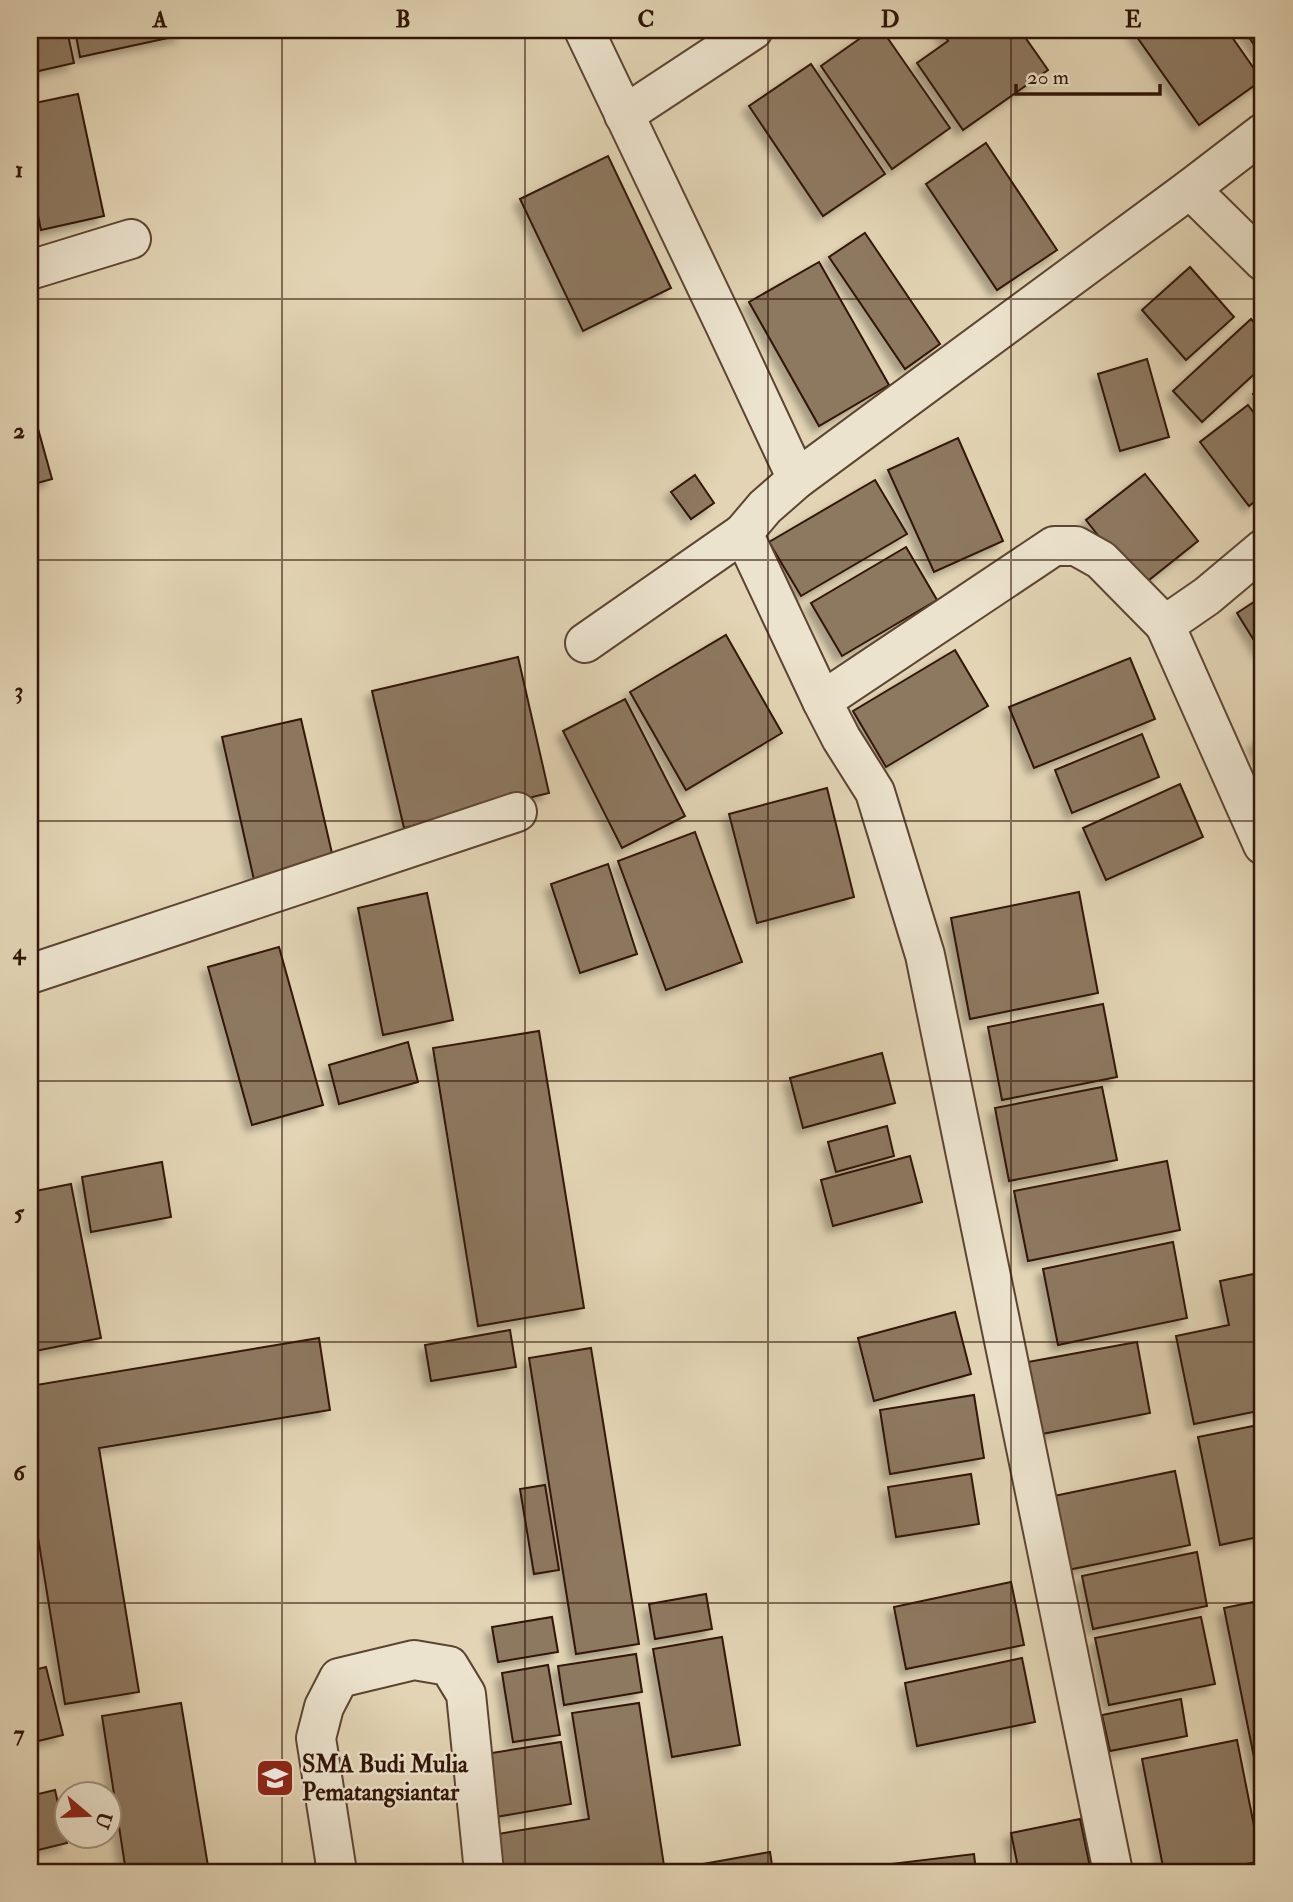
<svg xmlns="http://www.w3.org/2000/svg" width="1293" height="1902" font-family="'IM FELL Double Pica',serif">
<defs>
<filter id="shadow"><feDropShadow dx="-6" dy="6" stdDeviation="3.5" flood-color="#0004"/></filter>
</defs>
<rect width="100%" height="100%" fill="#e2d4b4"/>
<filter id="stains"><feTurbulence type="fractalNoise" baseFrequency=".00286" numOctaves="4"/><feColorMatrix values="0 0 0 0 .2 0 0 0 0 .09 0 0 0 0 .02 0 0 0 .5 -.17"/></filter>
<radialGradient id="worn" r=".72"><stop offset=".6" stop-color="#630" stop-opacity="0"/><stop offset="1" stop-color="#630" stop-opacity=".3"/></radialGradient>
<g fill="#8d7861" stroke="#311407" stroke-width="2" filter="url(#shadow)">
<path d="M30,30H67L74,63L30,73Z"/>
<path d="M75,30H181L182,35L80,57Z"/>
<path d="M872,30H882L950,128L892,169L821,66Z"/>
<path d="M940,30H1020L1048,70L963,130L917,63L948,41Z"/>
<path d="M1132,30H1227L1262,80L1199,125Z"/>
<path d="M1244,30H1263V58Z"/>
<path d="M811,64L885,174L823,216L749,106Z"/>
<path d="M78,94L104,216L41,230L30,176V104Z"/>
<path d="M986,143L1057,250L997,290L926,184Z"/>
<path d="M608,156L671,288L583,331L520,199Z"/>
<path d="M865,233L940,344L905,369L829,257Z"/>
<path d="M819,262L889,385L819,426L749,302Z"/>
<path d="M1190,267L1234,317L1186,360L1142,310Z"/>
<path d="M1251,319L1263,332V366L1202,422L1173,391Z"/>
<path d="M1147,359L1169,437L1120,451L1098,374Z"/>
<path d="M1263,386V407L1253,394Z"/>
<path d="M30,400L52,479L30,485Z"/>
<path d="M1248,405L1263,425V495L1249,506L1200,442Z"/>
<path d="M958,438L1003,541L934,572L888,470Z"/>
<path d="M1145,474L1198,541L1139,588L1086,520Z"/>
<path d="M695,475L714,503L691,519L671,492Z"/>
<path d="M875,480L907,534L801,596L769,542Z"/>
<path d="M906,547L937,600L842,656L811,603Z"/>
<path d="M1263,596V655L1237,613Z"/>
<path d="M726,635L782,733L686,790L630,692Z"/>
<path d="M955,650L988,706L886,767L853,711Z"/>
<path d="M518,657L549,793L404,828L372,691Z"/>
<path d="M1130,658L1155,719L1034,768L1009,707Z"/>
<path d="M625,699L685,816L622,848L563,731Z"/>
<path d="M301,719L334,862L254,880L222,737Z"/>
<path d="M1142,734L1159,777L1072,813L1055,770Z"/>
<path d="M1263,738V761L1254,743Z"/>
<path d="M1180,784L1203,837L1106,880L1083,828Z"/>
<path d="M827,788L854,897L757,923L729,814Z"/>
<path d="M695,832L742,962L666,990L618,861Z"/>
<path d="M608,864L637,954L580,973L551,884Z"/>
<path d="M1079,892L1098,993L970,1019L951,918Z"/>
<path d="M427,893L453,1020L383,1035L358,908Z"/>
<path d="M279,947L323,1105L252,1125L208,967Z"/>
<path d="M1103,1004L1117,1077L1002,1100L988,1027Z"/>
<path d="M539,1031L584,1308L478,1326L433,1048Z"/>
<path d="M408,1042L418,1082L339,1104L329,1065Z"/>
<path d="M882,1053L895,1103L803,1128L790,1078Z"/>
<path d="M1102,1087L1117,1160L1009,1181L995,1108Z"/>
<path d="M887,1126L894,1156L836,1172L828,1142Z"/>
<path d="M910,1156L922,1202L833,1226L821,1180Z"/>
<path d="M1167,1161L1180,1230L1028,1261L1014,1191Z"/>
<path d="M162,1162L171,1217L91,1232L82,1177Z"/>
<path d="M71,1184L101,1338L30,1352V1192Z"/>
<path d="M1173,1242L1187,1318L1058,1345L1043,1269Z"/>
<path d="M1263,1272V1410L1194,1424L1176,1336L1229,1325L1220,1281Z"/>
<path d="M955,1312L971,1374L874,1401L858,1338Z"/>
<path d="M510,1330L516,1367L431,1381L425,1345Z"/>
<path d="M319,1338L330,1410L99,1448L139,1692L65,1704L30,1488V1386Z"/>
<path d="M1137,1342L1150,1413L1042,1434L1028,1362Z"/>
<path d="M591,1348L639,1644L576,1654L529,1358Z"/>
<path d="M974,1395L984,1458L890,1474L880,1410Z"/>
<path d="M1263,1424V1536L1220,1545L1198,1437Z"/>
<path d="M1175,1471L1190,1545L1063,1571L1049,1497Z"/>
<path d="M971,1474L979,1524L896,1537L888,1487Z"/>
<path d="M545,1485L559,1570L534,1574L520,1489Z"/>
<path d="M1197,1552L1207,1606L1093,1629L1082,1576Z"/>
<path d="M1011,1582L1024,1645L906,1669L894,1607Z"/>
<path d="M706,1594L712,1629L655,1639L649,1604Z"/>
<path d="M1263,1600V1802L1224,1608Z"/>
<path d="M552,1617L558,1652L498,1662L492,1627Z"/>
<path d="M1201,1617L1215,1684L1109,1705L1095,1638Z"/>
<path d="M722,1637L740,1745L672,1757L653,1649Z"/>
<path d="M636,1654L642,1692L564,1705L558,1666Z"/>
<path d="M1022,1658L1035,1722L917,1746L905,1683Z"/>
<path d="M548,1665L560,1735L513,1742L502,1673Z"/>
<path d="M46,1667L63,1735L30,1743V1671Z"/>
<path d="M1181,1699L1187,1736L1110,1751L1102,1715Z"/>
<path d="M181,1703L209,1872H126L102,1716Z"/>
<path d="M639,1703L665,1872H498L492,1835L589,1819L572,1713Z"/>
<path d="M1237,1740L1261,1861L1207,1872H1164L1142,1759Z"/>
<path d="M561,1742L571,1804L490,1818L479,1755Z"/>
<path d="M55,1790L67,1843L30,1852V1796Z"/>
<path d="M1080,1819L1091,1872H1019L1011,1833Z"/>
<path d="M770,1852L773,1872H687L686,1867Z"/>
<path d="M974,1854L976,1872H883L882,1865Z"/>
</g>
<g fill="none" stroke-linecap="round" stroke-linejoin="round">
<defs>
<g id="minor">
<path d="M584,30L724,323L797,479"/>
<path d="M624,115L753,30"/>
<path d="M1190,189L1263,261"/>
<path d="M30,270L131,239"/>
<path d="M1263,549L1207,596L1165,625L1263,845"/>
<path d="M585,643L743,533"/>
<path d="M822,701L1054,546H1076L1101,560L1165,625"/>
<path d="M30,974L517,812"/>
<path d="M337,1872L316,1738L324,1707L339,1678L414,1660L449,1666L466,1694L484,1872"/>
<path d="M1113,1872L925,955L875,792L841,738L822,701L743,533L765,507L797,479L1190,189L1263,133"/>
</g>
</defs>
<use href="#minor" stroke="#5d4432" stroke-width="42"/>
<use href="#minor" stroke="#ece3ce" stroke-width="38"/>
</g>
<path fill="none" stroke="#311407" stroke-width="2" stroke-opacity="0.55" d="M282,30V1872M525,30V1872M768,30V1872M1011,30V1872M30,299H1263M30,560H1263M30,821H1263M30,1081H1263M30,1342H1263M30,1603H1263"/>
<defs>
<symbol id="school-square" viewBox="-11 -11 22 22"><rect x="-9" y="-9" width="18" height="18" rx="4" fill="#8f2418" stroke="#ece3ce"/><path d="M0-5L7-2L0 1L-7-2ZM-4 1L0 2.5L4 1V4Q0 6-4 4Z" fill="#fff"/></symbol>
</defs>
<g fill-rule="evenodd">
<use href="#school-square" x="253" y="1756" width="44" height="44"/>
</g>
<g text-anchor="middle" stroke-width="5" stroke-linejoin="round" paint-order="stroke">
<g font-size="24" font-weight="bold" fill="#311407" stroke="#ece3ce" text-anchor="start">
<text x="302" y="1772">SMA Budi Mulia<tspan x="302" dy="28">Pematangsiantar</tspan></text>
</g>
</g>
<rect width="1293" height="1902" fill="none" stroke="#e2d4b4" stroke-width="77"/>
<g transform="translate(88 1815) rotate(109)"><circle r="33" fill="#ece3ce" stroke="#a1907e" stroke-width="2"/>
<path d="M0-5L12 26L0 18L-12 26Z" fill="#8f2418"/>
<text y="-10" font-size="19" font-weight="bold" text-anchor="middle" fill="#311407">U</text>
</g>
<path d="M1016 84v10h144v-10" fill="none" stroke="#311407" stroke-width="3.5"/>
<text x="1027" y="84" font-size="21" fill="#311407" stroke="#ece3ce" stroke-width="5" paint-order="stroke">20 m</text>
<rect x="38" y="38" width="1216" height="1826" fill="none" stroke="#311407" stroke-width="2.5"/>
<g font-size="23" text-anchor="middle" font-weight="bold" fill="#311407">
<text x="160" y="27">A</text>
<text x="403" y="27">B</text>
<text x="646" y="27">C</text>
<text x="890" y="27">D</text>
<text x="1133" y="27">E</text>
<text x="19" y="177">1</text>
<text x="19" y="438">2</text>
<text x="19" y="698">3</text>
<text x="19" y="959">4</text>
<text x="19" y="1220">5</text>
<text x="19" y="1480">6</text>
<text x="19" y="1741">7</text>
</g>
<rect width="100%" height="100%" filter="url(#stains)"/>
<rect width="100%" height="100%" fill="url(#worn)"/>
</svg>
